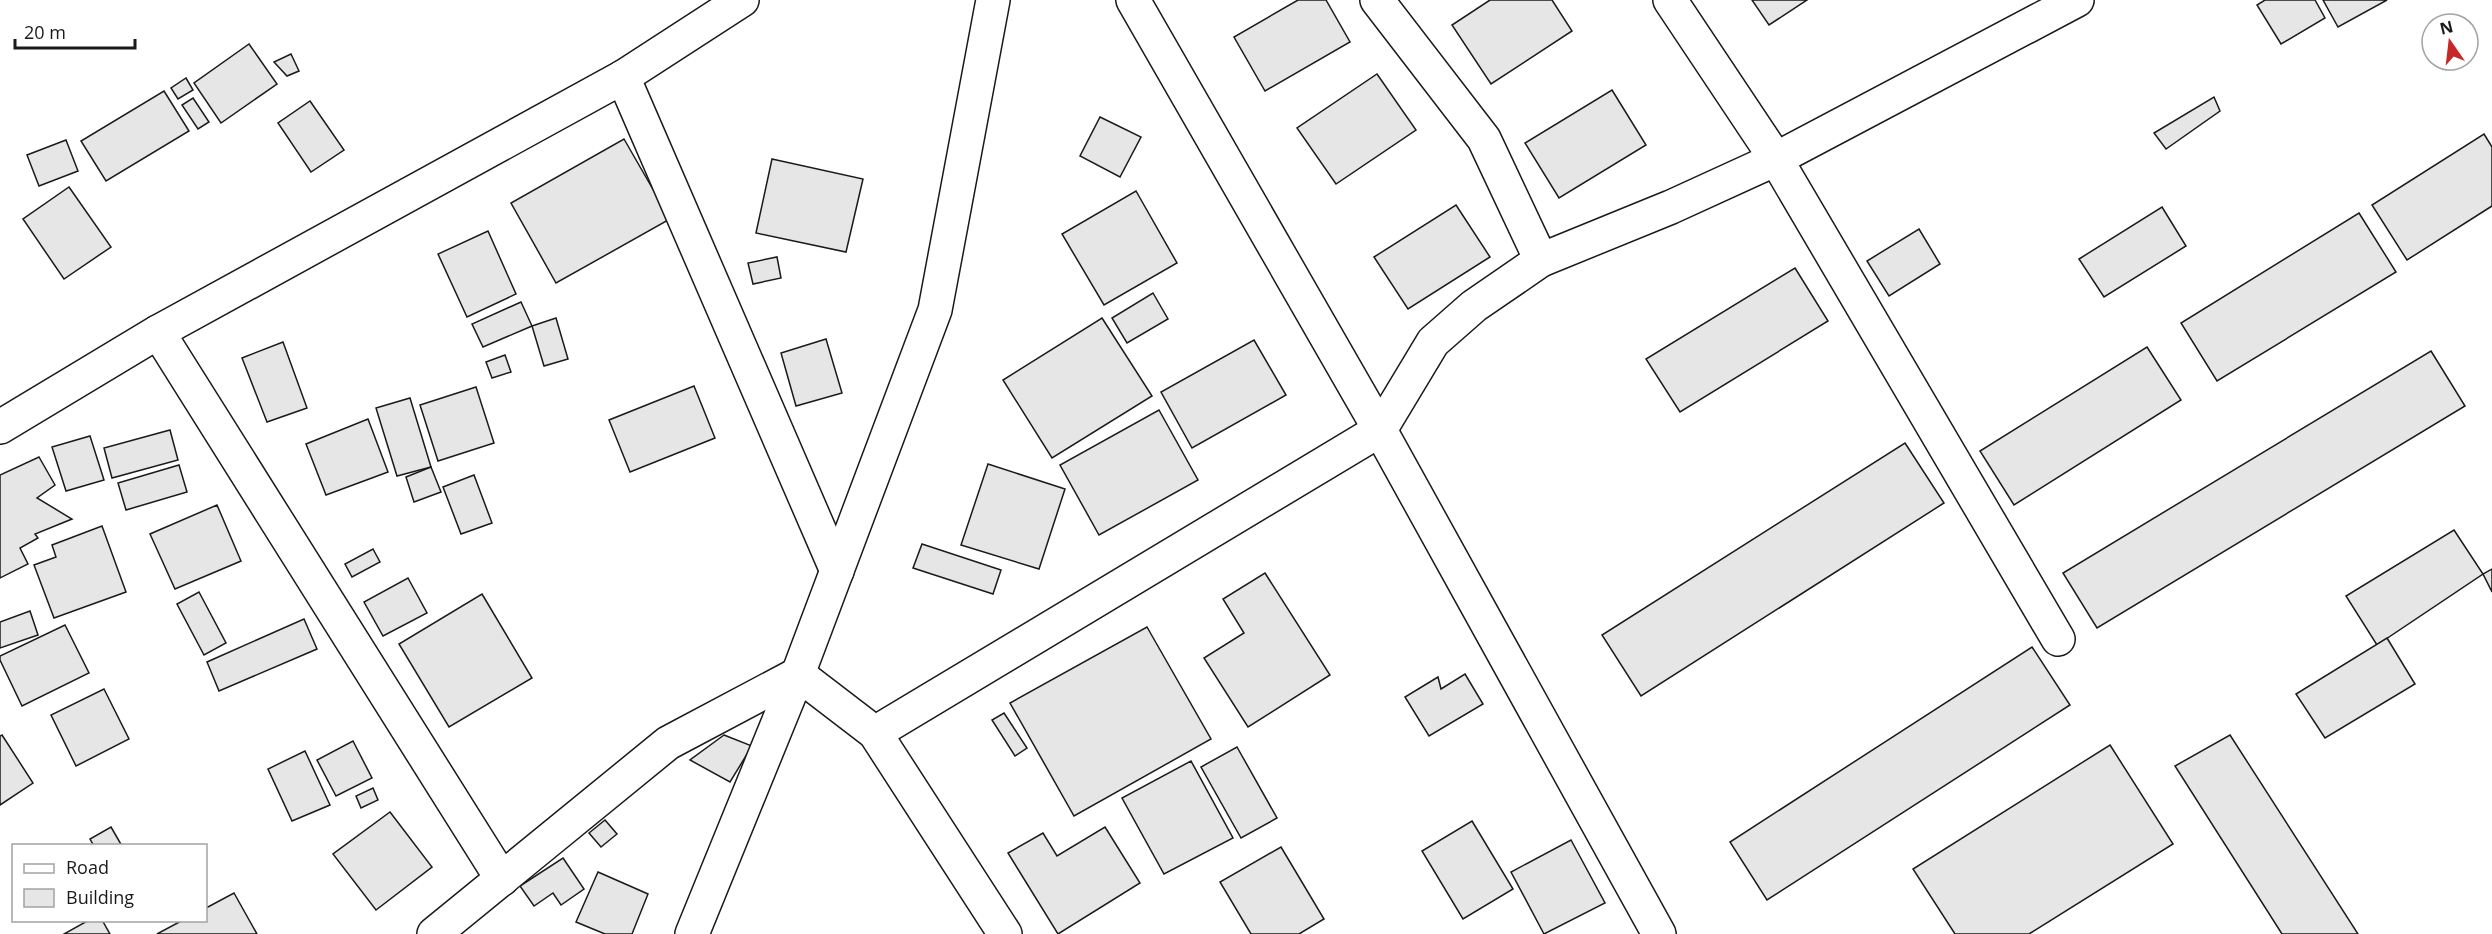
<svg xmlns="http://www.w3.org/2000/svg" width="2492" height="934" font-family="'Open Sans',sans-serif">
<rect width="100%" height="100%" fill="#fff"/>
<g fill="#e6e6e6" stroke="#1a1a1a" stroke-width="1.5">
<path d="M1298,0H1326L1350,42L1265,91L1234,37Z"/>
<path d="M1490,0H1552L1572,31L1491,84L1452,25Z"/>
<path d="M1752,0H1807L1769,25Z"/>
<path d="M2265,0H2315L2325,18L2281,44L2257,5Z"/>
<path d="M2323,0H2387L2338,27Z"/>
<path d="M249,44L277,84L221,123L194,83Z"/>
<path d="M291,54L299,71L287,76L274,62Z"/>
<path d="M1377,74L1416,130L1336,184L1297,128Z"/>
<path d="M186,78L193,90L178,99L171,88Z"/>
<path d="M1612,90L1646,145L1559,198L1525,143Z"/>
<path d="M164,91L189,131L106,181L81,141Z"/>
<path d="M2214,97L2220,111L2166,149L2154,133Z"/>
<path d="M193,98L209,122L198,129L182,105Z"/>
<path d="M310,101L344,150L311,172L278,123Z"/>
<path d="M1100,117L1141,137L1120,177L1080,156Z"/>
<path d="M2484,134L2492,147V206L2407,260L2372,205Z"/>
<path d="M624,139L670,219L556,283L511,203Z"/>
<path d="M66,140L78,171L39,186L27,155Z"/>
<path d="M772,159L863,179L846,252L756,233Z"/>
<path d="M69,187L111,247L64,279L23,219Z"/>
<path d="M1136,191L1177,263L1104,305L1062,234Z"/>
<path d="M1456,205L1490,257L1408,309L1374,257Z"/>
<path d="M2162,207L2186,246L2104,297L2079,259Z"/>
<path d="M2359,213L2396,272L2217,381L2181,323Z"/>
<path d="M1919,229L1940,264L1889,296L1867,261Z"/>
<path d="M488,231L516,294L467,317L438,254Z"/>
<path d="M777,257L781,278L753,284L748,263Z"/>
<path d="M1795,268L1828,321L1680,412L1646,359Z"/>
<path d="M1153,293L1168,319L1127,343L1112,318Z"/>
<path d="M521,302L532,326L483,347L472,324Z"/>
<path d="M556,318L568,359L544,366L532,326Z"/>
<path d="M1102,318L1152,396L1052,458L1003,380Z"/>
<path d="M826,339L842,393L796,406L781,353Z"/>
<path d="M1254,340L1286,395L1192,448L1161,392Z"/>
<path d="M283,342L307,408L267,422L242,358Z"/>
<path d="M2147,347L2181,400L2014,505L1980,451Z"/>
<path d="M2431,351L2465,406L2097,628L2063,573Z"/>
<path d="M505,355L511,372L492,378L486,362Z"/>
<path d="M694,386L715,438L630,472L609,420Z"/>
<path d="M476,387L494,443L438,461L420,405Z"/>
<path d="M410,398L431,467L397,476L376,408Z"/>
<path d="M1159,410L1198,480L1099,535L1060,465Z"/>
<path d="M368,419L388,472L326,495L306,444Z"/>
<path d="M170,430L178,460L112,478L104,448Z"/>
<path d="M90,436L104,480L66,491L52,447Z"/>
<path d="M1905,443L1944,503L1641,696L1602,635Z"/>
<path d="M39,457L55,485L37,498L72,519L35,534L38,538L20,548L28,564L0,578V475Z"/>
<path d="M988,464L1065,489L1039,569L961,545Z"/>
<path d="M179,465L187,492L126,510L118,483Z"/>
<path d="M431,467L441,492L414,502L406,477Z"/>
<path d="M474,475L492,523L461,534L443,487Z"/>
<path d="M217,505L241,561L175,589L150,534Z"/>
<path d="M102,526L126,592L54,618L34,565L56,557L52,545Z"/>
<path d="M2454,530L2483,574L2377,645L2346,596Z"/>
<path d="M922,544L1001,570L993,594L913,568Z"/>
<path d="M373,549L380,562L352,577L345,564Z"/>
<path d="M2492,569V592L2483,574Z"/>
<path d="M1265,573L1330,675L1248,727L1204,658L1244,633L1223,599Z"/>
<path d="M408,578L427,613L383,636L364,602Z"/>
<path d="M199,592L226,643L204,655L177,604Z"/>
<path d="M482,594L532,678L449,727L399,644Z"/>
<path d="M30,611L38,635L0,648V622Z"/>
<path d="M304,619L317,649L219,691L207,662Z"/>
<path d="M65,625L89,673L22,706L0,660V656Z"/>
<path d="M1147,627L1211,739L1074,816L1010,703Z"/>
<path d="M2387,638L2415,684L2325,738L2296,694Z"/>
<path d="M2032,647L2070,705L1767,900L1730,842Z"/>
<path d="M1465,674L1483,704L1429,736L1405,697L1438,677L1441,689Z"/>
<path d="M104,689L129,739L76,766L51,715Z"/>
<path d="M1004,713L1027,748L1015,756L992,720Z"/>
<path d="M2,735L33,783L0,805V736Z"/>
<path d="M724,735L752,746L730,782L690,760Z"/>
<path d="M2230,735L2358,934H2282L2175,766Z"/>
<path d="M353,741L372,778L336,796L317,760Z"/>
<path d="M2110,745L2173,844L2029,934H1955L1913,869Z"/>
<path d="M1237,747L1277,818L1241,838L1201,767Z"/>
<path d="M305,751L330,805L292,821L268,769Z"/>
<path d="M1191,761L1233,838L1164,874L1122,798Z"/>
<path d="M373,788L378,800L361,808L356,796Z"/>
<path d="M390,812L432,867L376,910L333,854Z"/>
<path d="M605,820L617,834L601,847L589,833Z"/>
<path d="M1472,821L1513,889L1463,919L1422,851Z"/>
<path d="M111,827L122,846H94L90,839Z"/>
<path d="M1105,827L1140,883L1058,934L1008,853L1043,833L1057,856Z"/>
<path d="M1571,840L1605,903L1544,934L1511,872Z"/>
<path d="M1281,847L1324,919L1299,934H1251L1220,882Z"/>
<path d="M563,858L584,889L561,905L553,893L534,906L520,886Z"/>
<path d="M598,872L648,894L632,934H605L576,922Z"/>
<path d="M234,893L257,934H157L183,920H206V908Z"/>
<path d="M89,920H102L110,934H64Z"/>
</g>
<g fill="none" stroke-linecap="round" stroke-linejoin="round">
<defs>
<g id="minor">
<path d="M1133,0L1380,430L1659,934"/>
<path d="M1377,0L1484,139L1541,260"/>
<path d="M1670,0L1776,159L2058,639"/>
<path d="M623,77L837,571"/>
<path d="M158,332L502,879"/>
<path d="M0,427L158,332L623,77L742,0"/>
<path d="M875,733L1380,430L1433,342L1474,306L1541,260L1671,207L1776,159L2077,0"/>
<path d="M434,934L668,743L798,674L875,733L1005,934"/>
<path d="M692,934L798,674L935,310L993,0"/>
</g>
</defs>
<use href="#minor" stroke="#1a1a1a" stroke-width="36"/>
<use href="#minor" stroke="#fff" stroke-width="33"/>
</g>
<rect x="12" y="844" width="195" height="78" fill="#ffffff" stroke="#a3a3a3" stroke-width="1.5"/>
<rect x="24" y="864" width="30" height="9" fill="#ffffff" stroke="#a3a3a3" stroke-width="1.5"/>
<text x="66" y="874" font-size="18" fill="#1a1a1a">Road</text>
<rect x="24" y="889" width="30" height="18" fill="#e6e6e6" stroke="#a3a3a3" stroke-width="1.5"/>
<text x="66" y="904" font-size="18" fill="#1a1a1a">Building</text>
<g transform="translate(2450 42) rotate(346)"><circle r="28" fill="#ffffff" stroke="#a3a3a3" stroke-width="1.5"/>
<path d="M0-4.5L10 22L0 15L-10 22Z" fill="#c62828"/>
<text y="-9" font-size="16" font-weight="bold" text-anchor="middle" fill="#1a1a1a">N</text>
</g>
<path d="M15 39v9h120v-9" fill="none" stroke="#1a1a1a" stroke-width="3"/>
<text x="24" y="39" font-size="18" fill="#1a1a1a" stroke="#ffffff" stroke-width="4.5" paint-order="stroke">20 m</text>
</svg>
